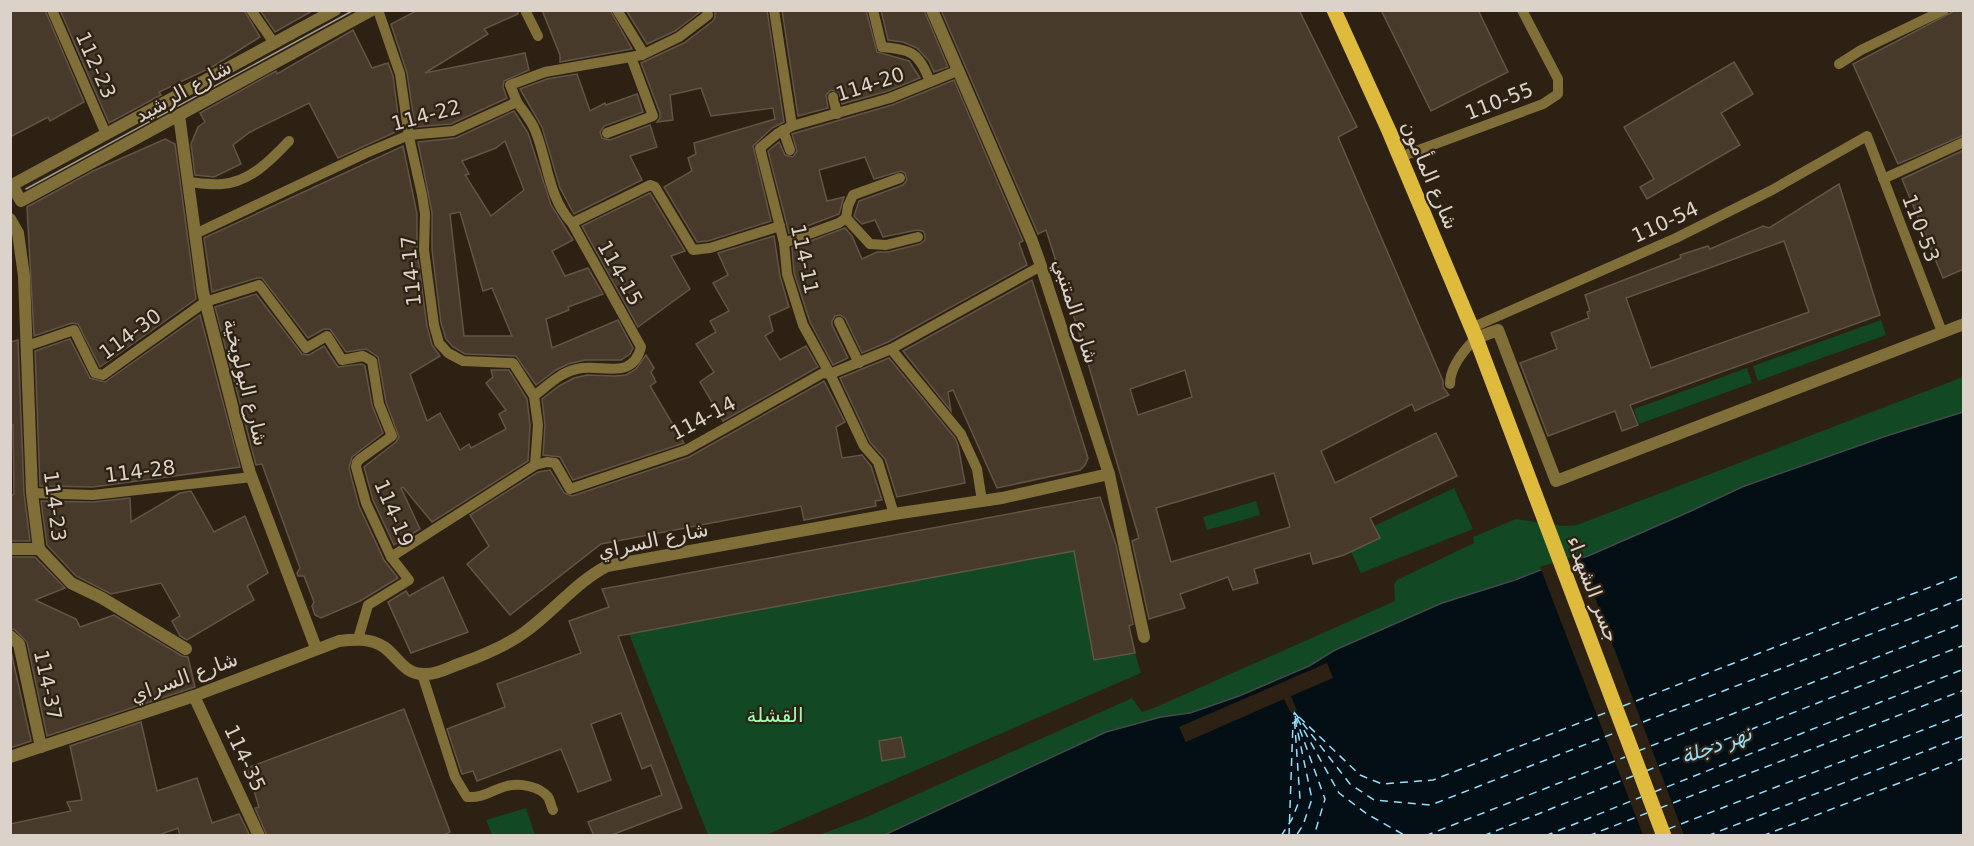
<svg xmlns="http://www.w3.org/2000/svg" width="1974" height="846" font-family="'DejaVu Sans',Vazirmatn,sans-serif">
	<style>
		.green { fill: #124823 }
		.water { fill: #040f15; stroke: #444a4b; stroke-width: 1.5 }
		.pier { fill: #2d2113 }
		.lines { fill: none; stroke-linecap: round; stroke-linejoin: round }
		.ferry { stroke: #95defc; stroke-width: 1.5; stroke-dasharray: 8 6; stroke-linecap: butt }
		.building { fill: #473a2b; stroke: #625545; stroke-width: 1.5; fill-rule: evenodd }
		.service { stroke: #806f39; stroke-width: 10 }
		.pedestrian { stroke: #806f39; stroke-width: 12 }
		.minor { stroke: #806f39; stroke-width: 12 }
		.primary { stroke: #dfbb3d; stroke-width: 15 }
		.tram { stroke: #a39a8f; stroke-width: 1.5 }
		.labels { text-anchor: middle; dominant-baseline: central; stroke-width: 4.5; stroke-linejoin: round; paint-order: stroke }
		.street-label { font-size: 20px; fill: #dbd3ca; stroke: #2d2113 }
		.park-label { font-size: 20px; fill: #9cfdb1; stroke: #2d2113 }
		.water-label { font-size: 21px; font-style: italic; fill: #95defc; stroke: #2d2113 }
	</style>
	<rect width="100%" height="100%" fill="#2d2113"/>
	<g class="green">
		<polygon points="1881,320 1886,335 1758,381 1753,366"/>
		<polygon points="1747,368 1752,383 1639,424 1634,409"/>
		<polygon points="1963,377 1963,412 1886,436 1742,487 1691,511 1588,556 1548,567 1398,622 1335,650 1309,666 1239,696 1190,713 1161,717 1106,732 882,835 816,836 862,819 1132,698 1142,712 1156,707 1395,601 1394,584 1397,580 1474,543 1473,537 1516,519 1564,526 1577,525"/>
		<polygon points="1454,488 1473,529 1361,573 1351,552 1379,538 1374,526"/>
		<polygon points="1256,501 1260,515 1207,530 1203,517"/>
		<polygon points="1074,551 1094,660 1135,653 1141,673 766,835 708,835 629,634"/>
		<polygon points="526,808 535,835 492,835 486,820"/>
	</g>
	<polygon class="water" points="1963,412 1963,835 882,836 1106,732 1161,717 1190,713 1239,696 1309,666 1335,650 1442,603 1515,580 1548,567 1588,556 1691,511 1742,487 1886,436"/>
	<g class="pier">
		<polygon points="1579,555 1684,835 1643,835 1540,567"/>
		<polygon points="1327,663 1333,678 1291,696 1297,711 1291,713 1284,699 1186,742 1179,727"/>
	</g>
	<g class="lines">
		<g class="ferry">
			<polyline points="1623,706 1964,574"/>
			<polyline points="1294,712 1350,784 1374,800 1431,805 1617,732"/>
			<polyline points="1295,716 1325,799 1314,836"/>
			<polyline points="1299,717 1360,775 1382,784 1433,780 1610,711"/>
			<polyline points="1297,718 1339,793 1367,814 1406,836"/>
			<polyline points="1295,719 1312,799 1303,825 1296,836"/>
			<polyline points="1630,727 1964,598"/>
			<polyline points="1638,751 1964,623"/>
			<polyline points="1646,771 1964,645"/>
			<polyline points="1654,792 1964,669"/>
			<polyline points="1660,808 1964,690"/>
			<polyline points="1668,829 1964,714"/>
			<polyline points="1281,836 1292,819 1300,799 1294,713"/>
			<polyline points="1289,836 1293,722"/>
			<polyline points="1425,836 1625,757"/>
			<polyline points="1483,836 1633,776"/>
			<polyline points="1545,836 1641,797"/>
			<polyline points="1588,836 1647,813"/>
			<polyline points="1707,836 1964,736"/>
			<polyline points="1762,836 1964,758"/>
		</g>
	</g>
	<g class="building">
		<polygon points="10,10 45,10 84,102 50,121 48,117 10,137"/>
		<polygon points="60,10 244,10 260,37 212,67 159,92 161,95 109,123"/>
		<polygon points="260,10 314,10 275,32"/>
		<polygon points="418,10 518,10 518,14 484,29 488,34 425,73 525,53 529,70 504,81 503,87 507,98 451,124 415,127 407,73 391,24"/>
		<polygon points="542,10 610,10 632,49 560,62 560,55"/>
		<polygon points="626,10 700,10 700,12 675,31 647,44"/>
		<polygon points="715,10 767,10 784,122 772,128 753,146 771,221 708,241 697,242 664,187 692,171 688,158 696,154 694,143 775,119 773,108 711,116 701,88 670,95 673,120 657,122 660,118 660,113 641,63 684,43 713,21 715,17"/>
		<polygon points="782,10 866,10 877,52 909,61 920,78 888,91 842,104 839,92 831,90 826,95 828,108 798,116"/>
		<polygon points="881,10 924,10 948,67 934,72 929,61 917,48 903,42 888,40"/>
		<path d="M941,10H1299L1357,127L1338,137L1443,381V387L1449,395L1415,411L1412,404L1321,451L1335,483L1436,433L1457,476L1370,518L1380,538L1344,555L1313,564L1310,553L1254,569L1258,583L1233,590L1228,577L1180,594L1185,608L1149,619L1132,541L1139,538L1080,336L1046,230L1038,234ZM1185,370L1192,397L1138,415L1130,389ZM1274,473L1290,527L1171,562L1156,508Z"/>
		<polygon points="1381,10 1478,10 1508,72 1431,111"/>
		<polygon points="1956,10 1964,10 1964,135 1898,164 1853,64"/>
		<polygon points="353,30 372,68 388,63 393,76 400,130 338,158 309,103 250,132 233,145 241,164 214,177 195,175 191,144 198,127 205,122 200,113 276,71 277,74"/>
		<polygon points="1734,62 1753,94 1721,113 1740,145 1647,199 1640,187 1654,179 1624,127"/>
		<polygon points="577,74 590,111 605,103 606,105 637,94 643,112 604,126 600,132 602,138 610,140 650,125 657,147 630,156 642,180 574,214 560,188 542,127 520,89 547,79"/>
		<polygon points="954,80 1023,241 1019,243 1027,265 888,342 862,353 845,318 840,315 835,316 832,321 832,325 848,358 833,365 810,322 794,273 792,248 845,228 852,236 862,259 877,252 888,252 920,244 925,240 925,235 923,231 917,230 883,237 875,220 862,224 854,216 859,201 903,185 907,180 905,173 901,171 874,179 865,157 819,170 827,201 844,197 839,214 789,233 768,151 779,142 785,155 793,157 797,151 792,134 795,133 892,105"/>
		<path d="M514,111L528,133L551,205L573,240L552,251L565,276L588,268L603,294L568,307L569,310L546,319L552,348L618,320L633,348L630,354L621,360H585L568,364L556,370L536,385L516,356L465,354L453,347L446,339L441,323L432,250V213L418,142L456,138ZM505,141L524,190L491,216L465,175L469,174L462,161L496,148ZM460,212L483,291L492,288L512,336H464L450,214Z"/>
		<polygon points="165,139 175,144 196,299 100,367 78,324 72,323 34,336 27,207 93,171"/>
		<polygon points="403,146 417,214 417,251 427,326 432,345 440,356 410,374 427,421 440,413 460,450 469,444 471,448 506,429 499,414 506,410 486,383 493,377 491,370 509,370 527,399 530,425 528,461 432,522 403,487 401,488 420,529 394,545 373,500 364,467 396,442 399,437 386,402 378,357 366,349 346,352 330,329 324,329 308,338 262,278 257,278 212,292 204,238"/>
		<polygon points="1964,150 1964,269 1943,278 1902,179"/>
		<path d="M1839,184L1880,315L1630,405L1638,425L1622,431L1615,411L1548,436L1520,363L1557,349L1551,333L1589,318L1587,312L1590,311L1585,295L1681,258L1680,255L1708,246L1710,249L1763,226L1769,228ZM1784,241L1809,312L1651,368L1626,298Z"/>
		<polygon points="650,193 685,251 671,256 690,289 638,327 582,226"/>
		<polygon points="774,236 780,276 789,307 769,316 773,331 765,336 780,360 806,346 818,367 723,421 700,382 714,372 696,344 716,332 710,321 729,311 713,283 728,275 718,253"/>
		<polygon points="1032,280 1088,458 1085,465 1080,470 997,488 953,390 948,392 951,411 903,351"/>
		<polygon points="256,294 302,354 309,355 324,346 338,367 362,364 365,366 372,405 383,433 352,457 349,468 359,506 384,560 398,578 360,601 321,618 315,615 312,606 314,602 304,576 298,576 297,573 300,568 262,464 256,465 215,307"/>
		<polygon points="200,315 240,467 93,487 40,486 35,351 70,339 90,378 105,382"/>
		<polygon points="18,340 24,493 30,541 10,541 10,496 14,494 13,425 10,426 10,342"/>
		<polygon points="646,355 654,368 651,372 656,382 650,386 684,443 573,480 560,457 543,455 545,425 542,399 559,386 574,378 587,375 615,376 626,375 636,369"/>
		<polygon points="889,358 955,438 958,445 965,483 897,497 885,459 870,442 840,378"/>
		<polygon points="824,381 845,422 836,427 842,458 862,455 871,466 882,500 875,501 876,506 804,520 801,506 601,544 510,615 467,564 489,546 470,515 538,472 550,470 564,493 572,496 689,457"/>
		<polygon points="191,491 214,532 245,516 268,573 247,586 254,600 187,640 180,636 172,621 180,616 161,583 111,594 76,576 47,545 41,501 93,502 130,498 131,522 180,493"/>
		<polygon points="1100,497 1116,545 1133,624 1129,626 1135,653 1094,660 1074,551 618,636 682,808 609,836 594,836 588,822 662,795 651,765 642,769 621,713 591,724 611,780 578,792 561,749 477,781 473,771 462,774 447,729 505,707 497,684 581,653 569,621 609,607 602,589"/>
		<polygon points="10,557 35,557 65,588 35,600 76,619 80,627 114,615 182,656 188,657 195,687 47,736 27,642 15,630 10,628"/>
		<polygon points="443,577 468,632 411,653 388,602 406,591 409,596"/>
		<polygon points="10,647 31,741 10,748"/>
		<polygon points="404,709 450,832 442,836 267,836 255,808 259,807 247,768"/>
		<polygon points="141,722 157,791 197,778 212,823 239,814 250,836 180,836 178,828 156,836 10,836 10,824 71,811 67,802 82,800 70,746"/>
		<polygon points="901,737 905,757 882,761 879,741"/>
	</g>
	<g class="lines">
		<g class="service">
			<polyline points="52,10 106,134"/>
			<polyline points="251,10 274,43"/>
			<polyline points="378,10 400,74 409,137 422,195 425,214 424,250 434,325 439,343 448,353 463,361 513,363 534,396 538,425 535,465"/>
			<polyline points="525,10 538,36"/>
			<polyline points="617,10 641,49 642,55"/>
			<polyline points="774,10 792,126 777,134 760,148 784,243 787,274 803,325 830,374 864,446 878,462 894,514"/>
			<path d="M873,10L882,47C912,49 920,54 930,82"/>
			<polyline points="1839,64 1861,50 1944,10"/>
			<polyline points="833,97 837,114"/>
			<path d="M517,102C523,111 531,120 535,130C548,161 548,198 572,223L641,347C632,382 601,363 577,369C561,372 547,386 534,396"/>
			<polyline points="792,126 890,98 957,71"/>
			<polyline points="783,130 790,150"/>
			<polyline points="607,133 653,116 631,57"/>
			<polyline points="1400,157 1543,104 1558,94 1558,79 1522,10"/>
			<polyline points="1883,179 1964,142"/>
			<path d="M189,182C199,183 211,185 222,184C250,182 271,160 289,141"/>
			<polyline points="846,218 870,244 886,245 918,237"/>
			<polyline points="572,223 650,185 655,187 693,250 710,248 780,226"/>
			<polyline points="195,234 366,153 409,135 453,131 517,102 510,85 545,72 642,55 679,37 708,15 707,10"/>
			<polyline points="784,243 839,223 846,218 848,206 853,195 900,178"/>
			<polyline points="839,322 859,363"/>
			<polyline points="1471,328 1676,238 1772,190 1867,136 1942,332"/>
			<polyline points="27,346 74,330 95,373 103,375 205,302 259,285 306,348 327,336 342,360 363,356 372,361 379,404 392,436 360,459 357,462 356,467 366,503 391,557 409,580 368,605 358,639"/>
			<polyline points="891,349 961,434 977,469 982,501"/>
			<path d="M1450,384C1450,367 1464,350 1476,338"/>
			<polyline points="32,493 93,495 252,477"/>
			<polyline points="391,557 535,465 547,462 555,463 570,489 686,450 823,373 830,374 891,349 1041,266"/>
			<path d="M422,674L455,777L467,797C485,798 491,790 507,786C520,783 539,786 548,797C550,800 551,806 553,810"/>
		</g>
		<g class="pedestrian">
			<polyline points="932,10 1032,241 1041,266 1109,474 1144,637"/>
			<polyline points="1002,498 1109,474"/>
		</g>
		<g class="minor">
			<polyline points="335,10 12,185 21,201 372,10"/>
			<polyline points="179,115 203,292 241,441 250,473 316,648"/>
			<polyline points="10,219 18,233 24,276 32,493 39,549 71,583 102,598 186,649"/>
			<polyline points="1476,338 1498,330 1556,481 1964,324"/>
			<polyline points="10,549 39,549"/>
			<polyline points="10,636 19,644 41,747"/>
			<polyline points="194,696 259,836"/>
			<path d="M10,757L194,696L339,641C355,639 370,638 384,647C398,657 404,674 424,674C436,675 448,668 459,664C481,656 506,646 525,632C554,611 575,583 607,566L894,514L1002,498"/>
		</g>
		<polyline class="primary" points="1334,10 1389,131 1476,338 1664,836"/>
		<polyline class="tram" points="26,189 354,10"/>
	</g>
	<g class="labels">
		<g class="street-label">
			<text transform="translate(96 65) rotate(66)">112-23</text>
			<text transform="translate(870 84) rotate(-18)">114-20</text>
			<text transform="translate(183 91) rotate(-29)">شارع الرشيد</text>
			<text transform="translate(1499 101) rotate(-21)">110-55</text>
			<text transform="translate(426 115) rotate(-15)">114-22</text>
			<text transform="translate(1430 175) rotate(67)">شارع المأمون</text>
			<text transform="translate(1665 222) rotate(-25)">110-54</text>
			<text transform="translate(1921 228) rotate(69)">110-53</text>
			<text transform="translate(805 259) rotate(78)">114-11</text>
			<text transform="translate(411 271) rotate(-95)">114-17</text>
			<text transform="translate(620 273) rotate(61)">114-15</text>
			<text transform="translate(1076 311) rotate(72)">شارع المتنبي</text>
			<text transform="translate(130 334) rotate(-36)">114-30</text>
			<text transform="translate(246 382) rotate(76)">شارع البولويخية</text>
			<text transform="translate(703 418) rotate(-28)">114-14</text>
			<text transform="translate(140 471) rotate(-7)">114-28</text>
			<text transform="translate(55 506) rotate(83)">114-23</text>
			<text transform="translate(394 513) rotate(67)">114-19</text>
			<text transform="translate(653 540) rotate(-12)">شارع السراي</text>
			<text transform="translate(1593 589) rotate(69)">جسر الشهداء</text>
			<text transform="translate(184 677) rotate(-20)">شارع السراي</text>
			<text transform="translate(48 685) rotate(78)">114-37</text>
			<text transform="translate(245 758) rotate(65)">114-35</text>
		</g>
		<g class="park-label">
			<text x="775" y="715">القشلة</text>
		</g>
		<g class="water-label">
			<text transform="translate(1716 745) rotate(-20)">نهر دجلة</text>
		</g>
	</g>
	<rect width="1974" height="846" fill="none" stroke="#dbd3ca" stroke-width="24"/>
</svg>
